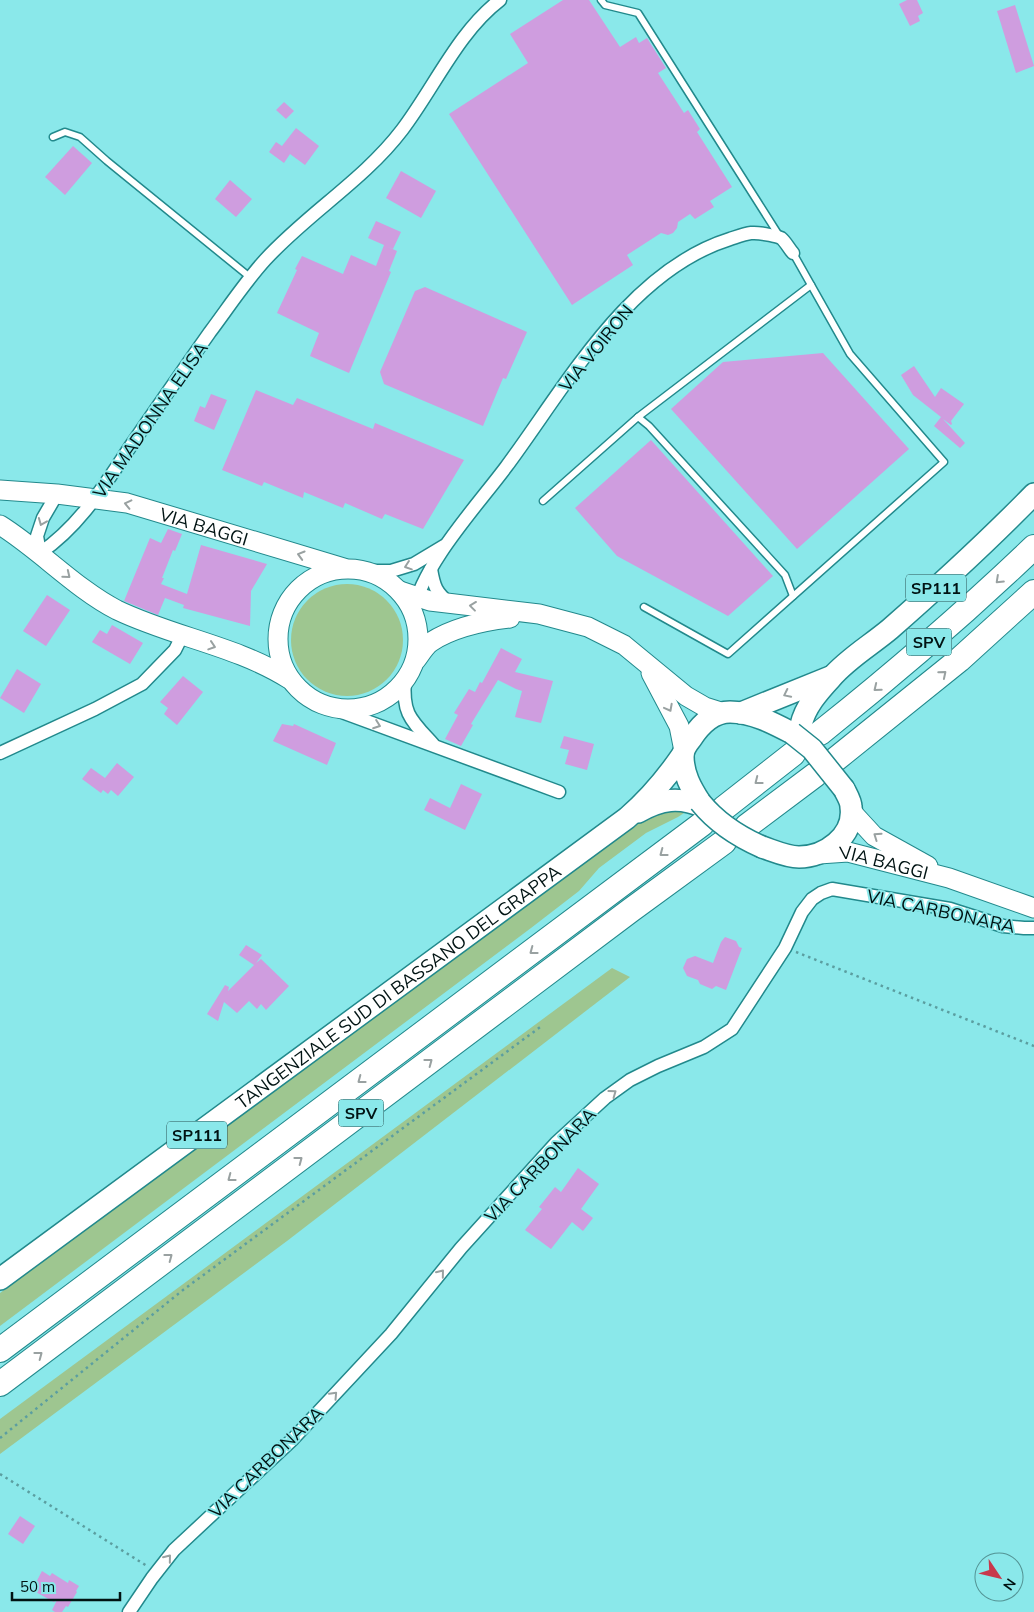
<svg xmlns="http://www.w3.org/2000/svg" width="1034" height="1612" font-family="Mulish,sans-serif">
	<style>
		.green { fill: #9ec690 }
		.building { fill: #cf9ddf }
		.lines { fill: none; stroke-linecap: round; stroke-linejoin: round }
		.lane-casing { stroke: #22898c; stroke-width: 9 }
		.street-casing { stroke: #22898c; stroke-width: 15 }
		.secondary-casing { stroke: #22898c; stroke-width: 21 }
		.primary-casing { stroke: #22898c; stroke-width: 24 }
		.highway-casing { stroke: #22898c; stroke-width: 26 }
		.path { stroke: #5b9ea0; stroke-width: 2.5; stroke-dasharray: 2.5 4; stroke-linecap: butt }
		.lane { stroke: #fff; stroke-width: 6 }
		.street { stroke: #fff; stroke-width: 12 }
		.secondary { stroke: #fff; stroke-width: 19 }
		.primary { stroke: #fff; stroke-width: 21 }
		.highway { stroke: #fff; stroke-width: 24 }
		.primary-bridge-casing { stroke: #22898c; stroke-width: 24; stroke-linecap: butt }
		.primary-bridge { stroke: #fff; stroke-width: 21 }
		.oneway { stroke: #99a1a1 }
		.labels { text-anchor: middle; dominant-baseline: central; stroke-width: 4; stroke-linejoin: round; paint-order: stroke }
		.shield { fill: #8ae8ea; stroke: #2a5354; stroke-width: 1 }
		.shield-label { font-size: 16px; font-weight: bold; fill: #011313 }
		.street-label { font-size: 18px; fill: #011313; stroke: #8ae8ea }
	</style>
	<rect width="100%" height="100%" fill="#8ae8ea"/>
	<g class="green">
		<circle cx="347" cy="640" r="56"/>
		<polygon points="675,806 690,809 678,817 646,833 599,868 579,891 531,928 0,1326 0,1293 635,824"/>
		<polygon points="612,968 630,977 287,1241 0,1454 0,1419"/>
	</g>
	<g class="building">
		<polygon points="563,0 589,0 620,47 636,37 639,43 647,38 666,68 658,73 684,113 688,110 700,129 697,132 732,187 710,201 714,207 695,219 690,214 678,222 677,228 673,233 668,235 661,233 627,255 633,265 572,305 449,114 528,63 510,34"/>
		<polygon points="907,0 917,0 923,13 918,16 920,21 910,26 899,4"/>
		<polygon points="1015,5 1034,66 1016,73 997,11"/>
		<polygon points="284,102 294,111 286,119 276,110"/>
		<polygon points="296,128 319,146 305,165 290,154 284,163 269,152 276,142 282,146"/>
		<polygon points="73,146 92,163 65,195 45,177"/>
		<polygon points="401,171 436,191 421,218 386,198"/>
		<polygon points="230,180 252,199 236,217 215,199"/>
		<polygon points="376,221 401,232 393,249 388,247 397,251 389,271 391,272 349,373 310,356 319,333 277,313 297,270 295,269 302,256 343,274 351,255 376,266 384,245 368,238"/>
		<polygon points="425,287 527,332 506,379 503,378 483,426 384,384 380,372 415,291"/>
		<polygon points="823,353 909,449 797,549 671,409 723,362"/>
		<polygon points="914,366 935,397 941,388 964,404 951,421 952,424 951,425 943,419 965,443 960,448 934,426 941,417 913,395 901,375"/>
		<polygon points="256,390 293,405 297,398 373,429 375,423 464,460 423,529 385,514 382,519 345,503 343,508 304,492 303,498 264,482 262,486 222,470"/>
		<polygon points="211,394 227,400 214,430 194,421 200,406 205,408"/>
		<polygon points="651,440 773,576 728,616 617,556 575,508"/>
		<polygon points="168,529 182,534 175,551 173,550 162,578 164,578 161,584 187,594 201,545 267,564 251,591 250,626 183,608 184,605 165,598 158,615 124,601 150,538 161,543"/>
		<polygon points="47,595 70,610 46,646 23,631"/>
		<polygon points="112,625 143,643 130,664 92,642 100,630 107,634"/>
		<polygon points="501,648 522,659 515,672 553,681 541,723 515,717 522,691 516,689 498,680 471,724 473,725 461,746 445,739 458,715 454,713 469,689 475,692 480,682 482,683"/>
		<polygon points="17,669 41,684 24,713 0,698"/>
		<polygon points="183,676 203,692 177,725 164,714 168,708 160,702"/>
		<polygon points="282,724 293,726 294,724 336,743 327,765 273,741"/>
		<polygon points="564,736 594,744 587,770 565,764 569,750 560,748"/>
		<polygon points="117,763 134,777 118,796 111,790 108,794 103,790 101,793 82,779 91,768 105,778"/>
		<polygon points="461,784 482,794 465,830 424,810 430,798 450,808"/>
		<polygon points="725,937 736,941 739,947 742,948 726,990 716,986 712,989 700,984 698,980 687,976 683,968 687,959 695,956 713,963 721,942"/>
		<polygon points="246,945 262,955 256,963 261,959 289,986 266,1010 261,1004 257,1009 249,1001 237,1013 224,1002 218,1021 207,1014 225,985 229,987 228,991 254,965 239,955"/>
		<polygon points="578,1168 599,1184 581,1209 593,1218 583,1231 572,1222 551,1249 525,1230 542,1209 539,1207 555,1187 561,1192"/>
		<polygon points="20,1516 35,1526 23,1544 8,1534"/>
		<polygon points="42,1571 50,1576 52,1573 68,1583 69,1580 79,1586 76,1591 77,1592 68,1607 66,1606 62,1612 55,1612 52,1610 57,1600 56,1600 54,1602 32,1590"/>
	</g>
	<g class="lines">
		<defs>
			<g id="lane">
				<polyline points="601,0 605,5 638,13 780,237"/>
				<polyline points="53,137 65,132 80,137 107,161 251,278"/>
				<polyline points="638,417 811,285"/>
				<polyline points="543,501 638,417 649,426 785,575 793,596"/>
				<polyline points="644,607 728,654 944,462 850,354 793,253"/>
			</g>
			<g id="street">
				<path d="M57,494L43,518L37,536L40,553C81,525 105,484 132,444C158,406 184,369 210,332C228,308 245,282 265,260C308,213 364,180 402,130C434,88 458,32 500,0"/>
				<path d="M431,569C434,587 436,592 450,604"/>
				<polyline points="366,571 391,571 414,564 444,546"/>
				<path d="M413,612C423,564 476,507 506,467C567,385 628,271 730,239C748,233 751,231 770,235C774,236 779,237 781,238C786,242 789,249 793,253"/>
				<path d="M405,680C402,714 411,720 433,744"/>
				<polyline points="331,708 559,792"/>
				<polyline points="0,753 95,709 142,684 175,650 182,636"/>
				<polyline points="129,1612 152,1578 174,1550 293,1439 391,1334 461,1248 556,1143 605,1098 630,1080 658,1066 704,1047 732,1029 785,948 802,912 812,899 821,893 832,889 950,909 1003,926 1024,928 1034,928"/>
			</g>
			<g id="secondary">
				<path id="s1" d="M0,490L57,494L127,503L344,568"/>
				<path d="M0,525C40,550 76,589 117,610C173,637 237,646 289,679"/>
				<circle cx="348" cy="639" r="70"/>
				<polyline points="400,591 430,601 539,614 588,627 624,645 686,696 705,707 724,713"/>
				<path d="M416,660C420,655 425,646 431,642C454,627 484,621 510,618"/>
				<polyline points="651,673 679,726 684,751"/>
				<polyline points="851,811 874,836 928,866"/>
				<path id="s2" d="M819,854L848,852L949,878L1034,908"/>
			</g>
			<g id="primary">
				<polyline points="741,713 830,677"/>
				<path d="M801,725C805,707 818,692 831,678C847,659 871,645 890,629C939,586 988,541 1034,494"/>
				<path d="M700,802C691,788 683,774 683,756C683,750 687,744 691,739C700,725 712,712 730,712C752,712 773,723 792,733"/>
				<path d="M638,812C661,799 679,796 704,807"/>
				<path d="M762,847C774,851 787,857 799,857C825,857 855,836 851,807C851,801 847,795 844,789"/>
				<path id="s3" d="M0,1279L627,818C650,798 666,779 683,754"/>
			</g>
			<g id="highway">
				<path d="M820,733C894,674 966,612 1034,547"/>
				<polyline points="836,759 959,660 1034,592"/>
				<polyline points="724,808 793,754"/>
				<polyline points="747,826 815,775"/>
				<polyline points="0,1350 702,824"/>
				<polyline points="0,1384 631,910 724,842"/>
			</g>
		</defs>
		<use href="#lane" class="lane-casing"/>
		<use href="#street" class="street-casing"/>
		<use href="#secondary" class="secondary-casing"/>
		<use href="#primary" class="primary-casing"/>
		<use href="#highway" class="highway-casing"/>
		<g class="path">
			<polyline points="796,952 1034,1046"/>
			<polyline points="0,1438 183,1290 543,1025"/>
			<polyline points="0,1474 147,1566"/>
		</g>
		<use href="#lane" class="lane"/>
		<use href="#street" class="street"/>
		<use href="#secondary" class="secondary"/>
		<use href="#primary" class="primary"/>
		<use href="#highway" class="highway"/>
		<defs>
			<g id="primary-bridge">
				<polyline points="792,733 812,749 844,789"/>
				<path d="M700,802C717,823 737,836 762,847"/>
			</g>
		</defs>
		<use href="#primary-bridge" class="primary-bridge-casing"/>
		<use href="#primary-bridge" class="primary-bridge"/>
	</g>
	<defs><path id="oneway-chevron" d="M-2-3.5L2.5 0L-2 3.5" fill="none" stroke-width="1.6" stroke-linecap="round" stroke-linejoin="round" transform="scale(1.25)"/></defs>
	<g class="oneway">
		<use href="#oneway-chevron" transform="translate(128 504) rotate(-167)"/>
		<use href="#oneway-chevron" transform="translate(42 522) rotate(112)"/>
		<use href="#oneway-chevron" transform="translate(301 555) rotate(-164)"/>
		<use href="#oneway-chevron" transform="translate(408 566) rotate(161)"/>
		<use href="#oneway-chevron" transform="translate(67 575) rotate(39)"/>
		<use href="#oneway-chevron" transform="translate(999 580) rotate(137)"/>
		<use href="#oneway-chevron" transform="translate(473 606) rotate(-173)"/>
		<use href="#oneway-chevron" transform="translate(212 646) rotate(18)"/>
		<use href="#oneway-chevron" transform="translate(943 674) rotate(-40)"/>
		<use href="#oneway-chevron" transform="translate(877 688) rotate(141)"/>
		<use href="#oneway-chevron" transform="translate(787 694) rotate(154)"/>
		<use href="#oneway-chevron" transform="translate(669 708) rotate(62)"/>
		<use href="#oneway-chevron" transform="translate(377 725) rotate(20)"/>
		<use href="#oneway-chevron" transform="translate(758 781) rotate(142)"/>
		<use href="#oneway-chevron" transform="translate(877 836) rotate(-145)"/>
		<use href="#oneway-chevron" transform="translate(663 853) rotate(143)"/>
		<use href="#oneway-chevron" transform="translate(533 951) rotate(143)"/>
		<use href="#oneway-chevron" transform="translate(429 1062) rotate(-37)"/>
		<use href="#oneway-chevron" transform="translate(361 1080) rotate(143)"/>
		<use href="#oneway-chevron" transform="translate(613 1093) rotate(-36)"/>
		<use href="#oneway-chevron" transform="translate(299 1160) rotate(-37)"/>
		<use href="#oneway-chevron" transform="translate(231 1178) rotate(143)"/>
		<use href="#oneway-chevron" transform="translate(169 1257) rotate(-37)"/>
		<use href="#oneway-chevron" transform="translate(441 1273) rotate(-51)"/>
		<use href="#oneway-chevron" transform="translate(39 1355) rotate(-37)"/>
		<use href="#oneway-chevron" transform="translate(334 1395) rotate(-47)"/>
		<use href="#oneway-chevron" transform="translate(168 1558) rotate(-51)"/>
	</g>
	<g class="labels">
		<g class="shield">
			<rect x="906" y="574.5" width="60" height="27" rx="4"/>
			<rect x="906.5" y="628.5" width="45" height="27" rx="4"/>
			<rect x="338.5" y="1099.5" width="45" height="27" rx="4"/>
			<rect x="167" y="1121.5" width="60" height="27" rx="4"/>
		</g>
		<g class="shield-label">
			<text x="936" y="588">SP111</text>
			<text x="929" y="642">SPV</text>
			<text x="361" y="1113">SPV</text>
			<text x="197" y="1135">SP111</text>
		</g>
		<g class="street-label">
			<text transform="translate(596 348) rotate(-51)">VIA VOIRON</text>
			<text transform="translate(150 420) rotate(-55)">VIA MADONNA ELISA</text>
			<text stroke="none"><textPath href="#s1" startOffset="208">VIA BAGGI</textPath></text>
			<text stroke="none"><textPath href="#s2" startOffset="66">VIA BAGGI</textPath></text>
			<text transform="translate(941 911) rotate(12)">VIA CARBONARA</text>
			<text stroke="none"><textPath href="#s3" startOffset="494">TANGENZIALE SUD DI BASSANO DEL GRAPPA</textPath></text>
			<text transform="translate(540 1165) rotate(-46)">VIA CARBONARA</text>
			<text transform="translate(266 1462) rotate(-44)">VIA CARBONARA</text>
		</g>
	</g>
	<g transform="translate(999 1577) rotate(125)"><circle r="24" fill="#8ae8ea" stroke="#539394"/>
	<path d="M0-4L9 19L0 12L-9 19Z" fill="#c8384c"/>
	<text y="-8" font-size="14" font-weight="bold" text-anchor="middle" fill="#011313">N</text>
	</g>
	<path d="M12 1592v8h108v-8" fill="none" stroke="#011313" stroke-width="2.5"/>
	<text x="20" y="1592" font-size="15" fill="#011313" stroke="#8ae8ea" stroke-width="4" paint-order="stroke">50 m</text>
</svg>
